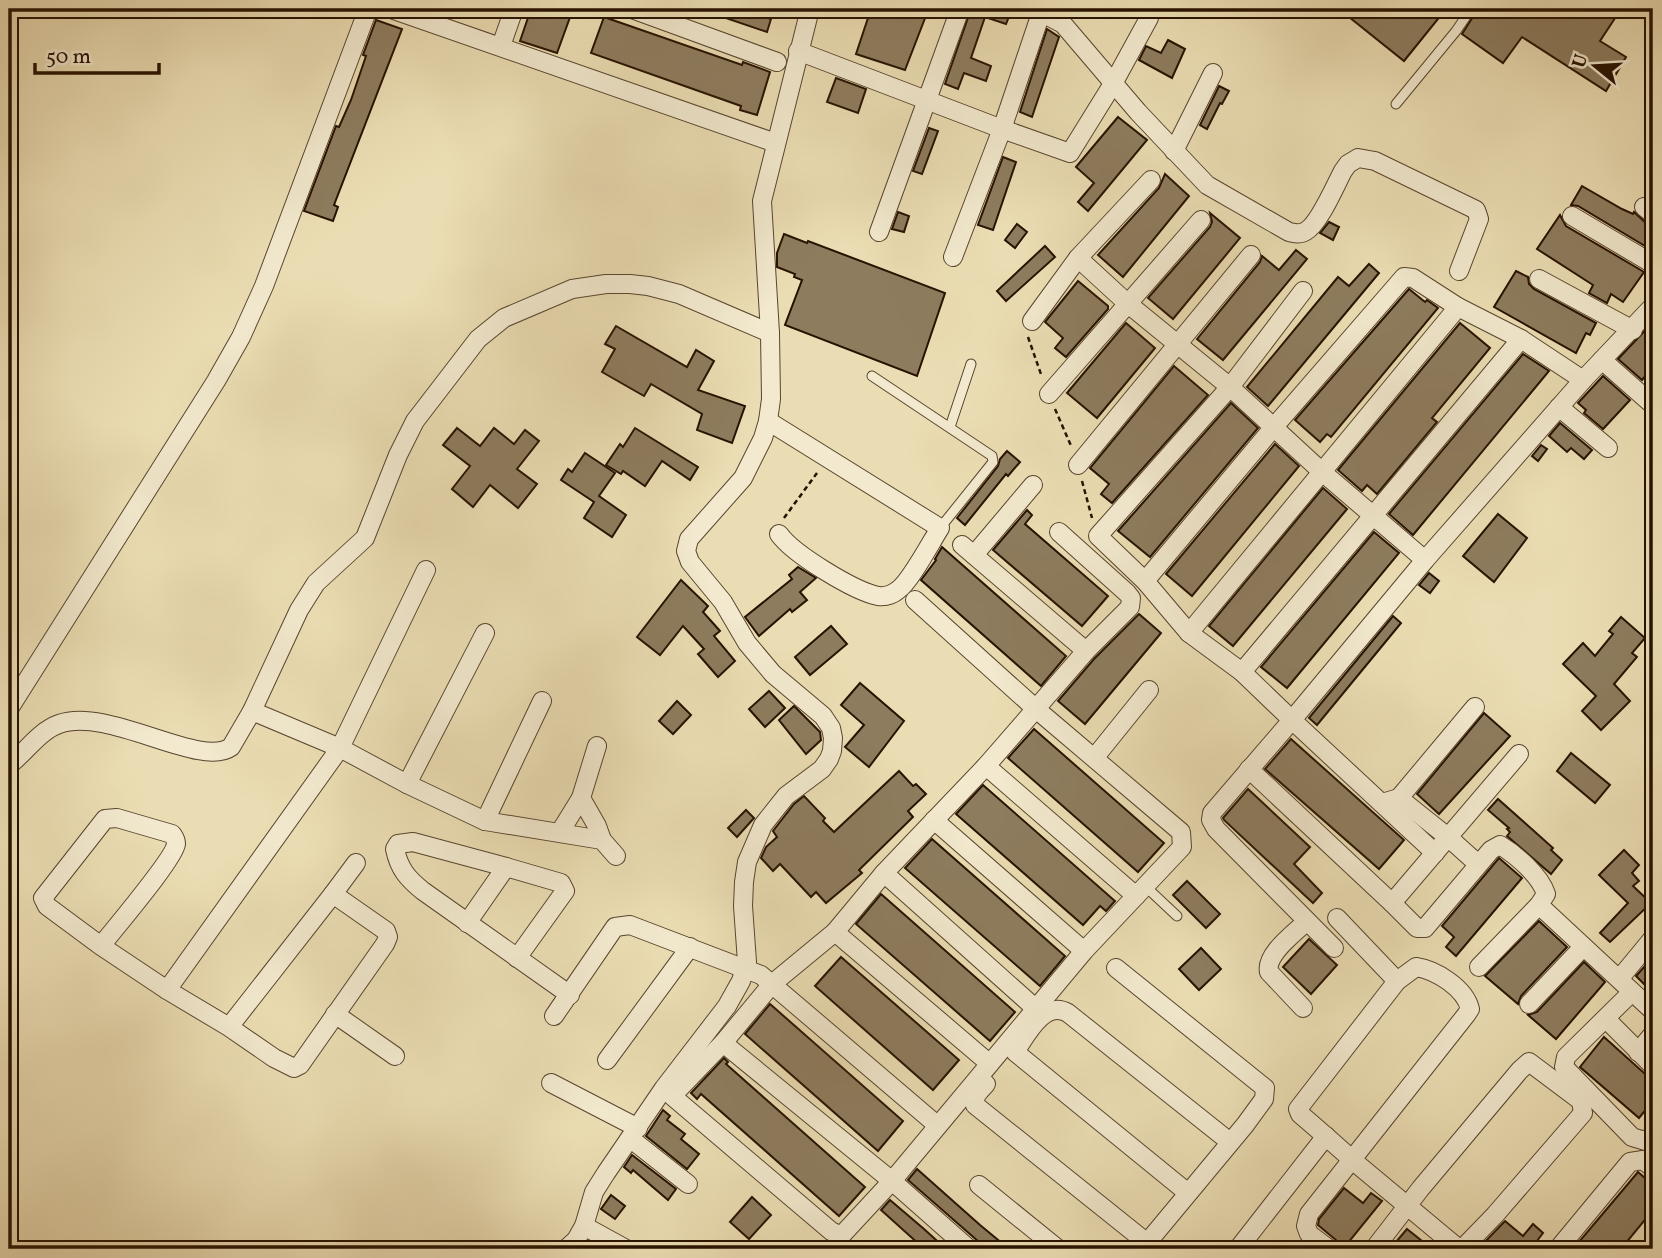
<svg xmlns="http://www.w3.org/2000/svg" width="1662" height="1258" font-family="Vollkorn,serif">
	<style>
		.building { fill: #8d7c5e; stroke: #271201; stroke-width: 2 }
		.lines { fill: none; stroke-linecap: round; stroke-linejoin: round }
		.lane-casing { stroke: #58452e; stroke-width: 11 }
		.street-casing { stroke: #58452e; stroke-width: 20 }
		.path { stroke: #271201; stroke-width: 2.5; stroke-dasharray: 5 3.5; stroke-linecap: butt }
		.lane { stroke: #f2e9ce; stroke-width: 9 }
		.street { stroke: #f2e9ce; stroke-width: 18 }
	</style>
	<rect width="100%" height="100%" fill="#ebddb3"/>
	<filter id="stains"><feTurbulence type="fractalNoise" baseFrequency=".00286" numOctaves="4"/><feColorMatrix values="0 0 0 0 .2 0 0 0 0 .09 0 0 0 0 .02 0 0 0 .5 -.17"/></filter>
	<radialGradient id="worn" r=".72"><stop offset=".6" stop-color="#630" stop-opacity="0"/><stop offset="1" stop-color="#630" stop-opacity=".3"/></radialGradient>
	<g class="building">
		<polygon points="531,9 544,9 557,13 559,9 573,9 557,53 520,41"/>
		<polygon points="706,9 742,9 771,19 767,32 705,11"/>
		<polygon points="874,9 926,9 927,13 905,70 856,54 869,15 873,17"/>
		<polygon points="971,9 1012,9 1006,24 985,17 971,58 991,66 986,81 964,73 958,89 945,84"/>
		<polygon points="1339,9 1446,9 1404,61"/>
		<polygon points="1478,9 1621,9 1600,41 1626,57 1606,91 1522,37 1503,63 1462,34"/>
		<polygon points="604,17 742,65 743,62 770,72 757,115 740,110 741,106 591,53"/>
		<polygon points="376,20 402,29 334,205 338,207 333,221 304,211 336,126 339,127 351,100 366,56 363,55"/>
		<polygon points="1047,29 1059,37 1032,117 1020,112"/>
		<polygon points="1168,40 1185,49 1172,78 1139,60 1146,46 1161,53"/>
		<polygon points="836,78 866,89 858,113 827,102"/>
		<polygon points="1219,86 1229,91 1222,104 1220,103 1207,129 1200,125"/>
		<polygon points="1118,117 1147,140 1088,211 1078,202 1094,183 1076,167"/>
		<polygon points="929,128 938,131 922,174 913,171"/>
		<polygon points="1003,157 1016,162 993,230 978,225"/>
		<polygon points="1165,174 1189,196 1123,277 1098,255 1159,188"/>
		<polygon points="1582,186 1622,209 1633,214 1634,212 1646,223 1653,225 1653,247 1647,243 1645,246 1578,206 1571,205"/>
		<polygon points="898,212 909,216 904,232 892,229"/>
		<polygon points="1210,213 1240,238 1173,319 1148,298 1210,227 1212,222"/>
		<polygon points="1560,215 1566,226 1644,272 1623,302 1611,294 1607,303 1589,293 1593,285 1537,249"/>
		<polygon points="1329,222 1339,227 1333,240 1320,233"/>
		<polygon points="1017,224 1027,232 1015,248 1005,240"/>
		<polygon points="784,234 807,243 808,241 945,293 917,376 785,325 802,280 794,277 795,274 777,267 777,253"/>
		<polygon points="1045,246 1055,257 1006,301 997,291"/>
		<polygon points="1296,250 1307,259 1223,360 1197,339 1260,262 1262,256 1279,270"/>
		<polygon points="1369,264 1379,273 1268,406 1247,387 1338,277 1349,286"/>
		<polygon points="1516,271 1528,277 1529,284 1534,289 1596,323 1590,335 1586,333 1576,353 1494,307"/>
		<polygon points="1078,281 1108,306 1108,309 1066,357 1055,348 1063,338 1045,322"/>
		<polygon points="1409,289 1425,302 1427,300 1438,308 1331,437 1327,434 1320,442 1295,420"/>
		<polygon points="1653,322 1653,367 1642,380 1618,359"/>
		<polygon points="1126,323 1155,348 1097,418 1067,393"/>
		<polygon points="1460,323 1490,348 1432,418 1437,422 1377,494 1367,485 1362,491 1338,470"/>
		<polygon points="616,326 687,367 696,350 714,361 698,390 745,406 732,443 697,430 702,414 651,384 644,396 602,372 615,349 605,344"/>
		<polygon points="1523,354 1549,371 1413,535 1389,514"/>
		<polygon points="1174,366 1208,395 1112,503 1101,494 1109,484 1090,468"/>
		<polygon points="1603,376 1630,400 1603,429 1584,413 1586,410 1578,403"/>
		<polygon points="1231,403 1258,428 1150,557 1118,531"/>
		<polygon points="1560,423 1592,450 1584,459 1571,448 1567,452 1549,436"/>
		<polygon points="457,428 480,446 494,428 514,444 525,430 539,441 517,469 537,484 518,508 490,485 473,507 452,489 470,466 443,445"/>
		<polygon points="635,428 698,467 690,480 662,461 645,486 623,471 621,474 606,465 620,444 623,447"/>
		<polygon points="1275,444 1299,466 1192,596 1166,574"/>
		<polygon points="1541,445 1547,449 1538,461 1532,456"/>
		<polygon points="1007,451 1020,462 1008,476 1006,474 965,525 957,518 998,466 1000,459"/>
		<polygon points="585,453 615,473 599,496 626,515 612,537 584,518 594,502 561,480 568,469 572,472"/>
		<polygon points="1323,488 1347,509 1233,646 1209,626"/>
		<polygon points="1027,510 1032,515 1025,524 1108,596 1082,626 993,550"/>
		<polygon points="1498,514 1527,538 1494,582 1463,556"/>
		<polygon points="1374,532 1399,553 1287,688 1261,667"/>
		<polygon points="942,547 1066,656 1041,686 921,580 936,560 935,559"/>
		<polygon points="798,567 816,578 800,592 807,600 792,612 790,609 759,636 745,617 792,579 789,575"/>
		<polygon points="1429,573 1439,581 1430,593 1419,585"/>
		<polygon points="681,580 708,606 703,612 720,631 714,636 735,661 718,677 698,654 704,649 683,626 660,655 637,637"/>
		<polygon points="1139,614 1161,633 1085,724 1058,701 1094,659"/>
		<polygon points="1393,616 1401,623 1317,725 1309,718"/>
		<polygon points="1621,617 1645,638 1632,653 1637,657 1614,684 1630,701 1601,730 1582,711 1596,696 1563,664 1583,643 1595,656 1613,634 1609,631"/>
		<polygon points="831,626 847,644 810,675 795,657"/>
		<polygon points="860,683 904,721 869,767 845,747 864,725 841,705"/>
		<polygon points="769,691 785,708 765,727 749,709"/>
		<polygon points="677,701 691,715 673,734 659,721"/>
		<polygon points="794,706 820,732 821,740 806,754 779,720"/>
		<polygon points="1484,713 1510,736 1439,814 1417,794"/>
		<polygon points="1034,729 1164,843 1138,872 1008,758"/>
		<polygon points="1291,739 1404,840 1379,869 1265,769"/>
		<polygon points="1571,753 1610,785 1595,803 1557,771"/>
		<polygon points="899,771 913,786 916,784 926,794 908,811 913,817 859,870 862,873 826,903 816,892 811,897 780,864 773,871 761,858 766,847 777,837 773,831 794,804 804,796 825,818 823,821 834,832"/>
		<polygon points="983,785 1115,901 1106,911 1100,906 1083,925 956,814"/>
		<polygon points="1248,789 1310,847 1294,864 1322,893 1313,903 1224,820 1223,818"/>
		<polygon points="1498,799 1553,848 1551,850 1562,860 1551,874 1507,836 1510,832 1507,829 1509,828 1488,810"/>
		<polygon points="746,810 754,818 737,837 728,828"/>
		<polygon points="932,839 1065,956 1040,986 905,868"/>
		<polygon points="1624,850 1639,865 1632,873 1639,881 1633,886 1651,903 1610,942 1600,933 1628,903 1599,875"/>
		<polygon points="1499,858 1522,878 1456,956 1446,947 1454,937 1442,926"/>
		<polygon points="1187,881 1220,914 1206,928 1173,895"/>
		<polygon points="881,894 1015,1012 990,1041 856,924"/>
		<polygon points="1539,921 1567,947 1521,996 1518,1004 1485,976"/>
		<polygon points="1309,939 1337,965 1311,994 1283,967"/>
		<polygon points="1201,948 1221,969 1199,990 1179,969"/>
		<polygon points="841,957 959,1060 933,1090 815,986"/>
		<polygon points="1653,957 1653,977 1645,985 1636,976"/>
		<polygon points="1584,962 1605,982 1556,1039 1528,1015 1537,1012"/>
		<polygon points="770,1004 903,1121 878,1151 745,1034"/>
		<polygon points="1604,1037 1645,1074 1653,1077 1653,1101 1639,1118 1580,1067"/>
		<polygon points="724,1058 728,1062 726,1064 865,1187 839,1216 701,1094 697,1099 691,1093"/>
		<polygon points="663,1110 670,1116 667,1120 685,1134 681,1139 699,1154 687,1169 646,1136"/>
		<polygon points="632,1155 676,1189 668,1200 633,1170 631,1173 624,1167"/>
		<polygon points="917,1169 980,1225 1009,1249 987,1249 908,1180"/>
		<polygon points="1638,1172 1653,1185 1653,1210 1621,1249 1573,1249"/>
		<polygon points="1344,1188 1363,1203 1371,1193 1382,1201 1343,1249 1340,1249 1336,1240 1318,1225 1319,1219"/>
		<polygon points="611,1195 625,1206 615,1219 601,1209"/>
		<polygon points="752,1197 771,1215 749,1239 730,1222"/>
		<polygon points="890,1200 924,1229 946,1249 925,1249 921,1246 881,1210"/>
		<polygon points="1505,1221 1523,1236 1533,1224 1543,1233 1534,1245 1540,1249 1478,1249"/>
		<polygon points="1407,1229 1432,1249 1390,1249"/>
	</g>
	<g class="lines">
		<defs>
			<g id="lane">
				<polyline points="1396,104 1456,31 1471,9"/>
				<polyline points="872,376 992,456 993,462 940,528"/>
				<polyline points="950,427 971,364"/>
				<polyline points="1145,886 1177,916"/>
			</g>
			<g id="street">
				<polyline points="391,9 770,141"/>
				<polyline points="632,9 777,62"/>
				<polyline points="501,46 514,9"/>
				<polyline points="798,51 1002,129 1070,153 1114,82 1149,18"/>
				<polyline points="1174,151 1213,73"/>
				<polyline points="1644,207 1653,214"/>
				<polyline points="1572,216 1653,264"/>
				<polyline points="879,232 960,9"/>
				<path d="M953,257L1002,129L1039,19L1046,15L1063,24L1138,112L1207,185L1289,232C1294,233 1300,235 1306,231C1319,224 1335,186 1343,171L1348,164L1358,158L1375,161L1472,208L1476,210L1479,219L1459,271"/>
				<polyline points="1078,258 1127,303 1230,387 1321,471 1425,560 1583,380 1653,306"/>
				<polyline points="1539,279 1633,330"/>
				<polyline points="1303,291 1230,387 1098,536 1145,581 1189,633 1242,672 1292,720 1212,813 1211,820 1216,829 1334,948"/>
				<polyline points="1032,321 1078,258 1151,180"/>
				<polyline points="1602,360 1653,405"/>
				<polyline points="1049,394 1201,220"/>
				<polyline points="1559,407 1608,448"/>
				<path d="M768,421L940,528C931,542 910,582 898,590C892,595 886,597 878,596C854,591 793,554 779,534"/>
				<polyline points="1078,465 1251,255"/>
				<polyline points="962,545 1086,651"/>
				<polyline points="974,555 1033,485"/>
				<polyline points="1425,560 1292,720 1435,853"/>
				<polyline points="426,570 340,748 407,784 485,821 602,840 616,856"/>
				<polyline points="1145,581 1273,428 1404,277 1413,278 1458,307 1521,339 1583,380"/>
				<polyline points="915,600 1036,709 1181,832 1182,847 1084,951 892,1181 841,1236 831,1231 672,1096 723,1043 772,984 835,932 990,1064"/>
				<polyline points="1189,633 1458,307"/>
				<polyline points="1242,672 1521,339"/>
				<polyline points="9,709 216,381 241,337 264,286 368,9"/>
				<polyline points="1095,757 1149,690"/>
				<path d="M9,765C25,753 39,731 59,724C108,706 200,769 231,747L252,711L299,610L316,583L365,538L398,455L415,421L478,339L504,318L572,289L606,284H630L648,286L679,294L770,333"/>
				<polyline points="986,766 1136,896"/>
				<polyline points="1249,769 1392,903 1519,754"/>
				<polyline points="407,784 485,633"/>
				<polyline points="581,798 597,826 602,840"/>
				<polyline points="1399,798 1475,707"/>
				<polyline points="1382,803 1399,798 1449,838 1478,864"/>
				<polyline points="934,820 1084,951"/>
				<polyline points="485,821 542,701"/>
				<polyline points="560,832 581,798 597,746"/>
				<path d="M506,867L413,842L398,844L395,849C399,869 408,879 423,891L570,995"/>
				<polyline points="884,873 1035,1008"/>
				<polyline points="333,894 356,863"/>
				<path d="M1392,903L1417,928H1425L1491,850L1500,845C1516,855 1540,875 1546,894L1539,905L1653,1011"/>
				<polyline points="1337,918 1397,981"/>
				<polyline points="467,923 506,867 561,883 565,891 517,958"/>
				<polyline points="835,932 884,873 986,766 1086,651 1130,607 1131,598 1127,593 1059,532"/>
				<path d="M101,946L47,906L43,898L105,819L117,818L172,834C174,837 176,839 176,844C174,859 114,929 101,946L167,990L340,748L252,711"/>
				<polyline points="1479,967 1539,905"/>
				<polyline points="1116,968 1265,1088 1264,1099 1245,1125 1142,1249"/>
				<polyline points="1620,978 1653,938"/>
				<polyline points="167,990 229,1027 274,1058 294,1068 300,1065 385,944 388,937 386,931 333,894 229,1027"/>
				<polyline points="1632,992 1566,1057 1564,1067 1632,1137 1645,1141 1653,1135"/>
				<polyline points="1529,1004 1583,947"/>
				<path d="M1303,1008L1269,972C1265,954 1295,933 1307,921"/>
				<polyline points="335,1014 395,1056"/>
				<polyline points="554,1016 615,927 630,925 761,975 937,1125"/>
				<polyline points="1606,1019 1653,1066"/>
				<polyline points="723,1043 892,1181 969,1249"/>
				<polyline points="1638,1052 1653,1034"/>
				<polyline points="607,1060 690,947"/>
				<polyline points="551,1083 638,1128"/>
				<path d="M986,1084C980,1091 973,1096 975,1105L1146,1242"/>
				<polyline points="631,1139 688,1184"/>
				<polyline points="979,1185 1058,1249"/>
				<path d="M1188,1193L1015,1052C1026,1036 1044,999 1068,1013L1230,1142"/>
				<polyline points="566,1249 576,1240 584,1226"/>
				<polyline points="626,1249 584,1226 594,1192 606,1173 664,1088 727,1006 741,981 747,962 743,906 744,882 747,862 763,825 786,796 822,769 829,759 832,751 833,738 831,728 823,716 773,674 747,643 723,602 690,562 686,551 689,539 743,478 763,438 768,421 771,399 770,333 762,201 810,9"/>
				<polyline points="1238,1249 1326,1136"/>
				<path d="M1329,1249L1309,1234L1306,1226L1309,1214L1466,1015L1470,1009C1465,988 1436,970 1416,967L1397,981L1298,1109L1300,1114C1319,1130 1338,1147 1357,1164L1459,1249"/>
				<polyline points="1374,1249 1421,1188 1520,1070 1529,1062 1581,1101 1583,1113 1495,1215 1462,1249"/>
				<polyline points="1558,1249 1630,1162 1643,1160 1653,1168"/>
			</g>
		</defs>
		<use href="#lane" class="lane-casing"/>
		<use href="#street" class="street-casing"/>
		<g class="path">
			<polyline points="1028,337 1042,377"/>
			<polyline points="1055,409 1072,448"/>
			<polyline points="1082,481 1092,518"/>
			<polyline points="784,518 817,473"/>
		</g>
		<use href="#lane" class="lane"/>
		<use href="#street" class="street"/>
	</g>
	<rect width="1662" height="1258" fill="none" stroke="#ebddb3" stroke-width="35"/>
	<rect x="10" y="10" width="1641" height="1237" fill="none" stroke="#271201" stroke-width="3.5"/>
	<rect x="18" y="18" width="1627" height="1223" fill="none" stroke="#271201" stroke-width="2"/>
	<g transform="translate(1595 66) rotate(288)" stroke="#f2e9ce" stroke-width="5" paint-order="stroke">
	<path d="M0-5L12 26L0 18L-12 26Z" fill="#271201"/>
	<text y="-10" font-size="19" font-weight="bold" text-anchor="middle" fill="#271201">U</text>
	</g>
	<path d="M35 63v10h124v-10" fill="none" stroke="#271201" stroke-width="3.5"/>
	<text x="46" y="63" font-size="21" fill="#271201" stroke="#f2e9ce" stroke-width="5" paint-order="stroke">50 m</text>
	<rect width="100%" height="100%" filter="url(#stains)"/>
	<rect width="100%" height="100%" fill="url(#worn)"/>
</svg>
